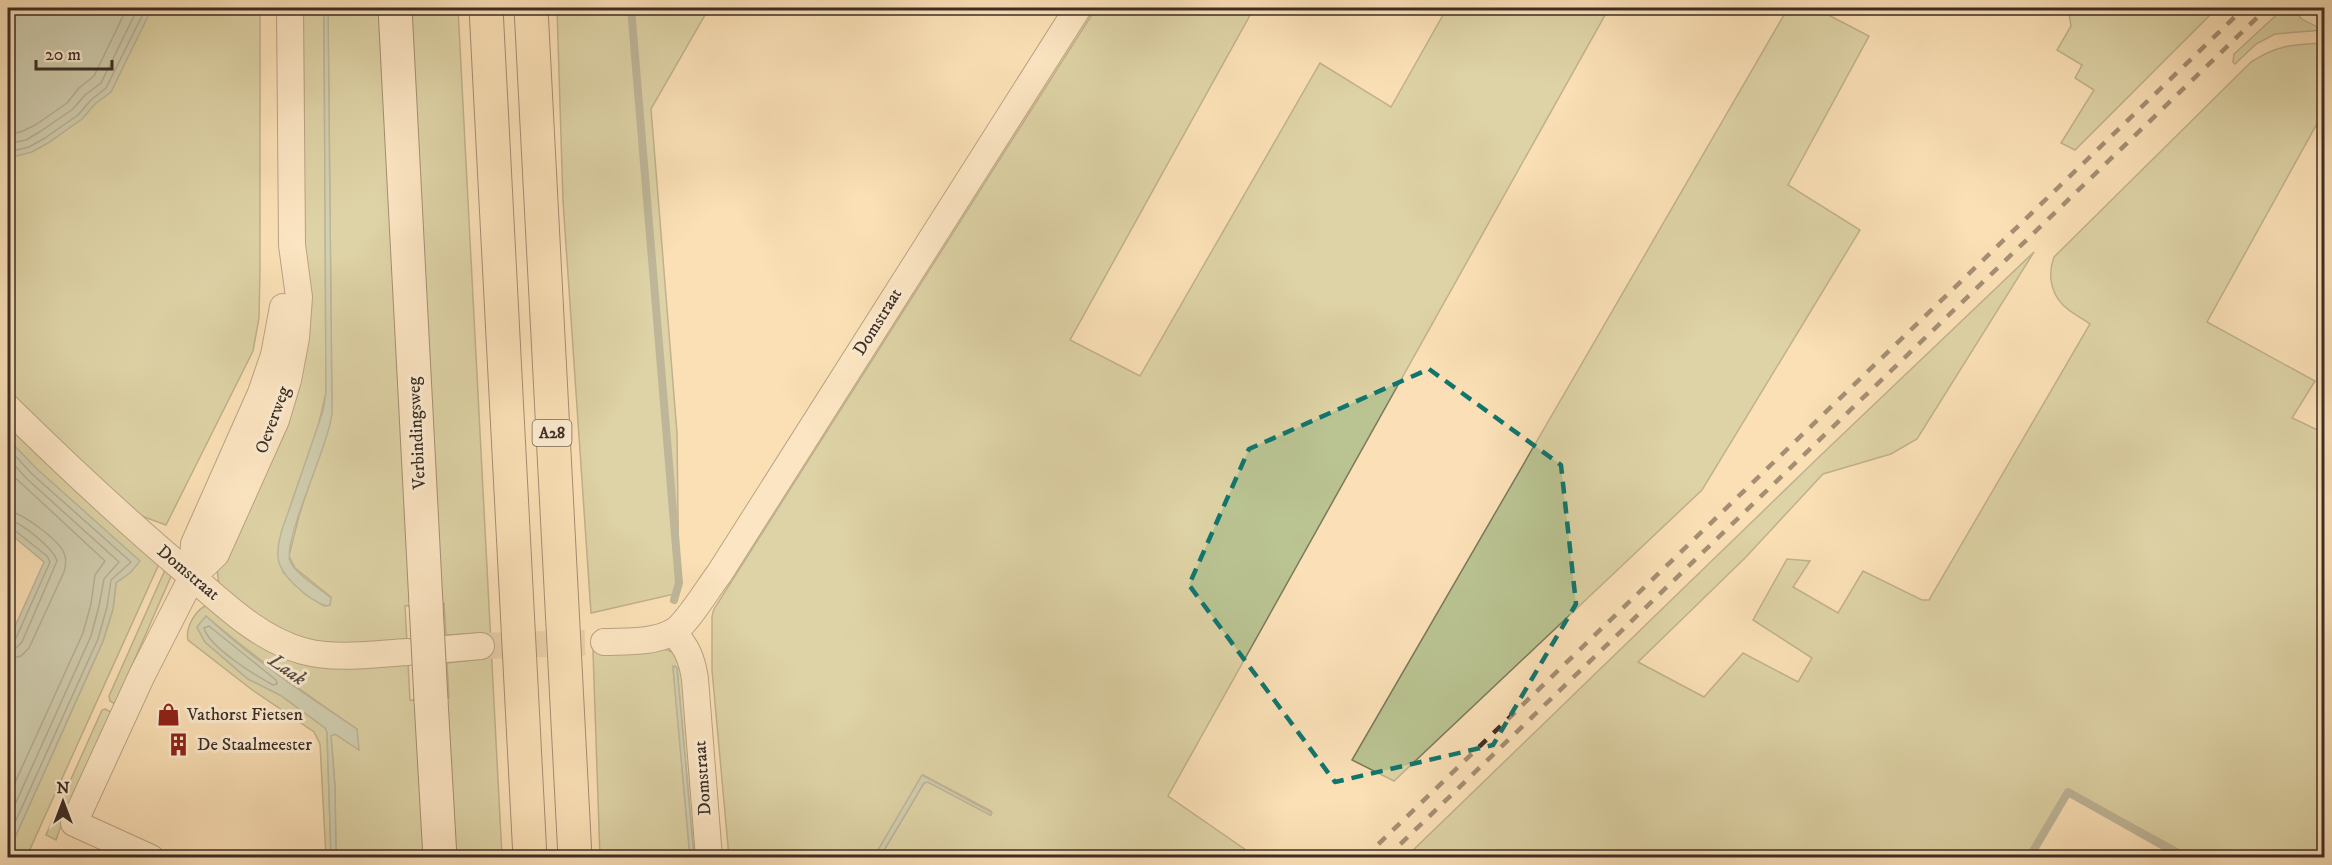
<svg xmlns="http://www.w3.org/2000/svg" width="2332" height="865" font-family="'IM FELL DW Pica',serif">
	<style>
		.green { fill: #bac392; stroke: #7b785c; stroke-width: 1.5 }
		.water { fill: #9fbdad; stroke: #778377; stroke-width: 1.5 }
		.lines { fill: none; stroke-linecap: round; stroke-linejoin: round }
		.shore { stroke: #6e7569; stroke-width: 1.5 }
		.stream { stroke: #778377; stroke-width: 8 }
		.minor-tunnel { stroke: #d5bc9a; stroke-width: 26; stroke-dasharray: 26 13; stroke-linecap: butt }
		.minor-casing { stroke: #6c5a4a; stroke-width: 28 }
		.secondary-casing { stroke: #3c2d25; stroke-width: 35 }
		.motorway-casing { stroke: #3c2d25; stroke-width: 35 }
		.minor { stroke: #fcebd0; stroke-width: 26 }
		.secondary { stroke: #fcebd0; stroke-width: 33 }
		.motorway { stroke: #fbe0b7; stroke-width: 33 }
		.rail { stroke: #3c2d25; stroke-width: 4.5; stroke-dasharray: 10 10; stroke-linecap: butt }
		.secondary-bridge-casing { stroke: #3c2d25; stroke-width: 35; stroke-linecap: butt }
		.secondary-bridge { stroke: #fcebd0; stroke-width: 33 }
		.marked { fill: none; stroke: #0f766e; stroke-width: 4.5; stroke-dasharray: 12 8; stroke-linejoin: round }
		.labels { text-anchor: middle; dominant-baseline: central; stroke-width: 6; stroke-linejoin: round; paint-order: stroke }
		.shield { fill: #fcebd0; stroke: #766658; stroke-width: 1.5 }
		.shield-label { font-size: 16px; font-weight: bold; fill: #3c2d25 }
		.street-label { font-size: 18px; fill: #3c2d25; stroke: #fcebd0 }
		.poi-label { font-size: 18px; fill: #3c2d25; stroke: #fcebd0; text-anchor: start }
		.water-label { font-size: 20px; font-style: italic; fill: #555147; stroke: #fcebd0 }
	</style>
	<rect width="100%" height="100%" fill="#fbe0b7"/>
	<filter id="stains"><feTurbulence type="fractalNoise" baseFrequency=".00333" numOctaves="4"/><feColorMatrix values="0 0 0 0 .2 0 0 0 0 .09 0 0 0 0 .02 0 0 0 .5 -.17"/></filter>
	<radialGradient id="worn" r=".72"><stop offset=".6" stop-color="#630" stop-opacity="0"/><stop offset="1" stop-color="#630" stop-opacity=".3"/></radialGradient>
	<g class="green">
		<polygon points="8,8 260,8 260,269 259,318 253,351 166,525 106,503 8,410"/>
		<polygon points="303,8 324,8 326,393 283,572 306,595 324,606 330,605 331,597 295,568 289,556 299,516 332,413 328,8 381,8 413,605 405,606 407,643 334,647 278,631 219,586 217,568 305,283"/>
		<polygon points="409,8 458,8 502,857 453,857 444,699 449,698 447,663 482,659 480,633 446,635 444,603 439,603"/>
		<polygon points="557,8 709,8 651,109 677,433 679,593 591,613 563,201"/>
		<polygon points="1096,8 1254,8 1070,340 1140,376 1320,63 1391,107 1447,8 1609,8 1168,796 1256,857 880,857 924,783 928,782 991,815 991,811 923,775 874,857 729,857 712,670 712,616 714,609"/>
		<polygon points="1788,8 1815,8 1869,36 1788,185 1860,230 1702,490 1394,781 1352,760"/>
		<polygon points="2068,8 2217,8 2075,150 2061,143 2094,90 2075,78 2082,65 2057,50 2071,26"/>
		<polygon points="2284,8 2294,9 2324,28 2323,30 2275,34 2256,44 2235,64 2233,62 2234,54"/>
		<path d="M2324,43V111L2207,322L2315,381L2292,418L2324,433V857H2192L2070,790L2030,857H1406L1821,455L2034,252L1917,439L1891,454L1823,474L1745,558L1638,662L1704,697L1743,653L1798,682L1812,658L1753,620L1787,559L1810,561L1793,587L1838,613L1863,571L1922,600H1929L2090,324C2082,318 2069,312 2062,304C2050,291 2048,273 2054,257L2251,62C2279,44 2293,45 2324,43Z"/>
		<polygon points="8,421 159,564 26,858 8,857 8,853 103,641 113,609 116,583 131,572 8,439"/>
		<polygon points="165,570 173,572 115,704 110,701 109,696"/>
		<path d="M208,605L240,627L408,662L410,700L417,701L426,857H336L335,787L331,736L335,734L358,749L357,729C305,694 254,657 206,616L197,627L205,642L248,679L280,695L325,728L327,732L331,857H326L320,744L314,732L251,689L188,640C185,628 196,608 208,605Z"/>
		<polygon points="656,648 668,650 680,656 703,857 694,857 677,668 673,666 690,857 600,857 593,651"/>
		<polygon points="105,709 111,712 68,806 56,840 46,835 102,710"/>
	</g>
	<g class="water">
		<polygon points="8,8 152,8 111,92 95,104 82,119 48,143 32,152 8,158"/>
		<path d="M324,8H328L332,413C329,446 283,538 290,561C294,573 321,589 331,598L330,605L327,606C310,601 278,575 278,556C277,539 285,522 290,507C301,475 312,443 323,411L326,393Z"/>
		<polygon points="8,439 37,469 140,561 131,572 116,583 113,609 103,641 8,853 8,642 44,562 8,532"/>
		<path d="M206,616C252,659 306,695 357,729L359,750L335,734L331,736L335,787L336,857H331L327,732L325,728L280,695L248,679L205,642L197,627Z"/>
		<polygon points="675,666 677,668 694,857 690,857 673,668"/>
		<polygon points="922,775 992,813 990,815 928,782 924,783 880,857 874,857"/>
	</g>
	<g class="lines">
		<g class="shore">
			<polyline points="8,135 23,131 37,124 67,103 79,88 94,76 127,8"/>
			<polyline points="8,144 26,140 41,131 73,109 85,95 101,83 138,8"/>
			<polyline points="8,152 29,147 45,138 78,115 91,100 106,88 146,8"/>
			<polyline points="8,448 32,474 131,562 111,580 107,607 98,639 8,838"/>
			<polyline points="8,458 27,479 119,562 104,579 99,606 91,636 8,820"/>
			<polyline points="8,471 105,561 95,575 91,604 83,633 8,798"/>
			<path d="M8,511C21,512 59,540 64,553C67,559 66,565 64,572L29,648L21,656L8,659"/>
			<path d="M8,520C20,521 54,549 57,561L22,642L16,648L8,650"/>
			<polyline points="8,528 13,529 47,556 50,562 16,638 8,642"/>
			<path d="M209,626L276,680L277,684L273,685C256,676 209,647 204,628Z"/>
		</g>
		<g class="stream">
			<polyline points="631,8 679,583 674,600"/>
			<polyline points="2029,858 2068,792 2185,858"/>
		</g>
		<polyline class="minor-tunnel" points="481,646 604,642"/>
		<defs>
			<g id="minor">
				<polyline points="2310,8 2324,15"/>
				<path d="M8,408C67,466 127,522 190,575C224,604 259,639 303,651C336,660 374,654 408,652"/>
				<polyline points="192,577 194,544 261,393 274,355 283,307"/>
				<path d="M673,632C687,647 692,659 695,679L709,858"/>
				<path d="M604,642C625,641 653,643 673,632C686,625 708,588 719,574L1078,8"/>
				<polyline points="446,649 481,646"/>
				<polyline points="151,858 74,823 142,675 192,577 216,554 276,420 288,380 296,338 299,297 292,245 290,8"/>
			</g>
			<g id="secondary">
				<polyline points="395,8 426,604"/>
				<polyline points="431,700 440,858"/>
			</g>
			<g id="motorway">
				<polyline points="486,8 530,858"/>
				<polyline points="531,8 575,858"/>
			</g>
		</defs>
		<use href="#minor" class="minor-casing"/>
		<use href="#secondary" class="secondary-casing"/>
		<use href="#motorway" class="motorway-casing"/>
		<use href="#minor" class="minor"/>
		<use href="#secondary" class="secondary"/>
		<use href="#motorway" class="motorway"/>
		<g class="rail">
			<polyline points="1364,858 2244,8"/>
			<polyline points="1386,858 2267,8"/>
		</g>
		<defs>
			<polyline id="secondary-bridge" points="426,604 431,700"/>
		</defs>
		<use href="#secondary-bridge" class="secondary-bridge-casing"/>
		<use href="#secondary-bridge" class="secondary-bridge"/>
	</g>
	<path d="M0 0H2332V865H0ZM1429,369L1561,465L1576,604L1493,745L1335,782L1189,585L1249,449Z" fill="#fbe0b7" fill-opacity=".55" fill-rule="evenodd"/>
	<path class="marked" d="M1429,369L1561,465L1576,604L1493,745L1335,782L1189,585L1249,449Z"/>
	<defs>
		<symbol id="shop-bare" viewBox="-9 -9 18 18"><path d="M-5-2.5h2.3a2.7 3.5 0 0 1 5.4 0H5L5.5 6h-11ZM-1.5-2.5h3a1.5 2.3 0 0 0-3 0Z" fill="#8f2418" stroke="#fcebd0" stroke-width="2.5" paint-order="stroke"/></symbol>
		<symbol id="building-bare" viewBox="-9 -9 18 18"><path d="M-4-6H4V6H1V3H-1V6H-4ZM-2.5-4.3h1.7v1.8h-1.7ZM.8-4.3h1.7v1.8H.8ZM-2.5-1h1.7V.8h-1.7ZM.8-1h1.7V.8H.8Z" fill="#8f2418" stroke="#fcebd0" stroke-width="2.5" paint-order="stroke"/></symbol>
	</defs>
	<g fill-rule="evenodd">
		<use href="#shop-bare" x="152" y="698" width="33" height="33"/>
		<use href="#building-bare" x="162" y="728" width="33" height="33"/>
	</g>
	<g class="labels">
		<rect class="shield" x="532.5" y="420" width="39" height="26" rx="4.5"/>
		<g class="shield-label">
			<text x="552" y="433">A28</text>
		</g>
		<g class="street-label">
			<text transform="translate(878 322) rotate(-58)">Domstraat</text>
			<text transform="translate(273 420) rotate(-70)">Oeverweg</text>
			<text transform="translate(417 433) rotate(-93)">Verbindingsweg</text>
			<text transform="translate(188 573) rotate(40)">Domstraat</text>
			<text transform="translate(703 778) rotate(-94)">Domstraat</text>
		</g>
		<g class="poi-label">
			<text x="187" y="715">Vathorst Fietsen</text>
			<text x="197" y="745">De Staalmeester</text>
		</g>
		<g class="water-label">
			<text transform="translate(287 670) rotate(35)">Laak</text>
		</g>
	</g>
	<rect width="2332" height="865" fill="none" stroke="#fbe0b7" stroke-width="30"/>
	<rect x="9" y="9" width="2314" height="847" fill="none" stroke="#3c2d25" stroke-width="3"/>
	<rect x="15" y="15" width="2302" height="835" fill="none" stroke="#3c2d25" stroke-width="1.5"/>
	<g transform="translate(63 802)" stroke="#fcebd0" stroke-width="4.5" paint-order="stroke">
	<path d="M0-4.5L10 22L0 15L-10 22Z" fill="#3c2d25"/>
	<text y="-9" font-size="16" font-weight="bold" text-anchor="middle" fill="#3c2d25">N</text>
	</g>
	<path d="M36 60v9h76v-9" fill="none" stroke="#3c2d25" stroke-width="3"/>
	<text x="45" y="60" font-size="18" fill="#3c2d25" stroke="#fcebd0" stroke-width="4.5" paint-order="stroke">20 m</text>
	<rect width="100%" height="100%" filter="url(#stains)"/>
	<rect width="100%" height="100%" fill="url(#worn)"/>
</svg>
